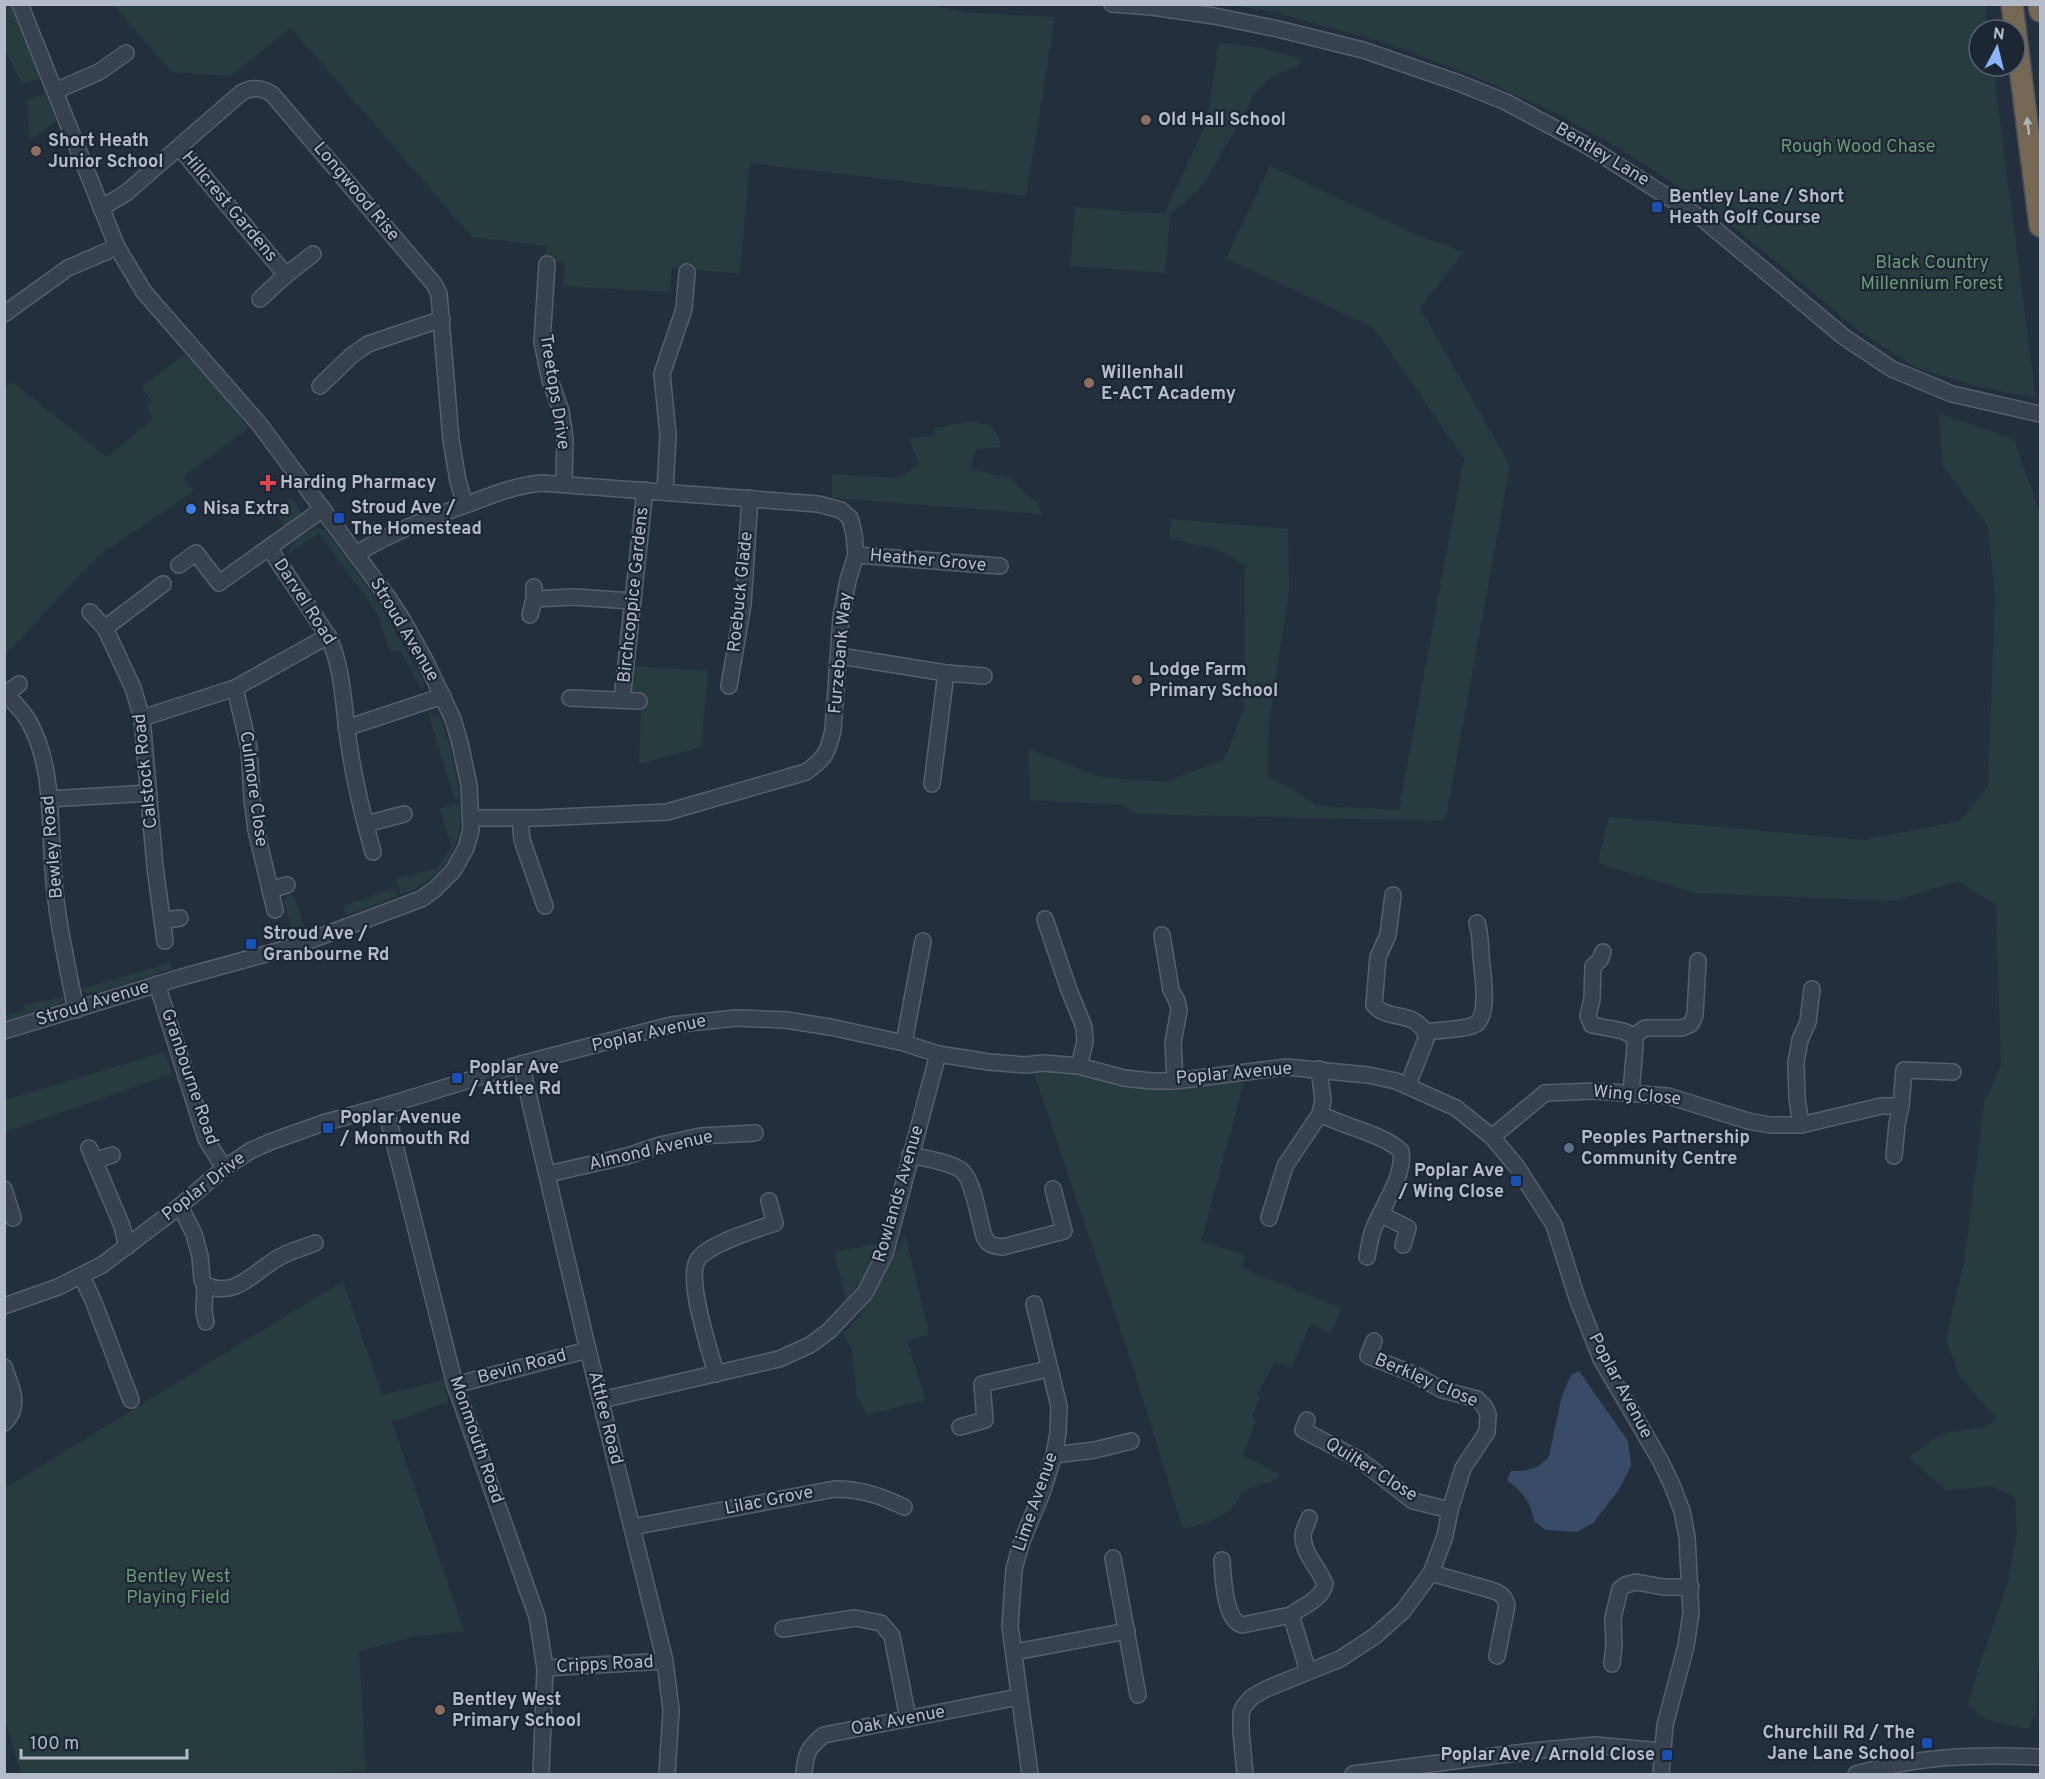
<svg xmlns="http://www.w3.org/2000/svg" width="2045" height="1779" font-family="Overpass,sans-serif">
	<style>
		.green { fill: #263c3f }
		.water { fill: #394c67 }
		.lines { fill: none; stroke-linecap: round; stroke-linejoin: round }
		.minor-casing { stroke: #565f6c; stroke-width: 18 }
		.highway-casing { stroke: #434c59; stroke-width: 24 }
		.minor { stroke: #38414e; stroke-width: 15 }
		.highway { stroke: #746855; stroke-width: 21 }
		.oneway { fill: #aeb4bd }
		.education-dot { fill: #8d6e63; stroke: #1d2633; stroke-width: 2 }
		.transit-dot { fill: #1a4fb4; stroke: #1d2633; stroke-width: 2 }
		.health-dot { fill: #e0444e; stroke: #1d2633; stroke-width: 2 }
		.shop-dot { fill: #3f7fe0; stroke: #1d2633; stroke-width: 2 }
		.service-dot { fill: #5c6f8a; stroke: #1d2633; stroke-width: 2 }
		.labels { text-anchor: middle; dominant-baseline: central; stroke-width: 4.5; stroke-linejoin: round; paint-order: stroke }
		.poi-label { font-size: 18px; font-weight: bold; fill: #b4bcc9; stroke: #1d2633; text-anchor: start }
		.park-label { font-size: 18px; fill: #6b9a76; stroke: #1d2633 }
		.street-label { font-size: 18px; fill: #b4bcc9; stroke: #1d2633 }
	</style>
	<rect width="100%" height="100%" fill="#242f3e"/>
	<g class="green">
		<polygon points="5,4 11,5 14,10 40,78 22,84 5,50"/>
		<polygon points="919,4 973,13 1055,17 1026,196 750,163 740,274 672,267 670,292 562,286 565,262 545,260 546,246 472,237 291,28 231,76 172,72 113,5"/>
		<polygon points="1230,5 1985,5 1988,30 1979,30 1979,66 1993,66 2036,399 1976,386 1917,368 1860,332 1747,238 1690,195 1632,156 1558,114 1473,76 1389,44 1269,11"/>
		<polygon points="1219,42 1262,48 1301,59 1299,66 1274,75 1256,92 1204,184 1170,215 1165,273 1070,266 1075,207 1164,214 1207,122"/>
		<polygon points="45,93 56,121 30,140 27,101"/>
		<polygon points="1270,166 1417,235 1464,252 1420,308 1510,465 1445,821 1137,814 1122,805 1030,800 1029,749 1100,777 1164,782 1224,760 1244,709 1245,565 1215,548 1169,539 1171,519 1288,529 1289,589 1269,725 1268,777 1293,789 1316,806 1399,810 1464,459 1374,328 1226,258"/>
		<polygon points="185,354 209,378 248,428 183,477 194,491 99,555 5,655 5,387 12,382 107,457 153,419 146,407 152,402 141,387"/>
		<polygon points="1938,413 2014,439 2040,514 2040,1641 2036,1714 2028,1729 1988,1720 1968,1706 1978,1669 2007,1586 2017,1534 2015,1498 1993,1486 1946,1490 1909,1457 1941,1434 1986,1427 1997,1419 1960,1377 1946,1340 1964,1262 1984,1103 2001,1066 1996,905 1958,881 1894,901 1695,893 1598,863 1609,817 1864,840 1960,821 1988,786 1995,596 1988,526 1943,466"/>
		<path d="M966,422C989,423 995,423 1002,447L975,449L971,470L1012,478L1024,493L1037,502L1042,514L832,498V474L899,478L919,464L909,438L933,436L935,428Z"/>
		<polygon points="291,498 302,514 284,526 274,511"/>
		<path d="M317,528L325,530L381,606L424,682L423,691L400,650L390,652L378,614L319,533L288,554C291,541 306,533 317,528Z"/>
		<polygon points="634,666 708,671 701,747 639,764 641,708 640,692 631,691"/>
		<path d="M428,712L440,717C450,743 457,770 459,798L455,800Z"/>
		<path d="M454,804H460C466,847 440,881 401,895L396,879L437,868L451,846L440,809Z"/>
		<polygon points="395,888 398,896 346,915 343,906"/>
		<polygon points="293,894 305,929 294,934 284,902 287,897"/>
		<polygon points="170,963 172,969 99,992 87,994 81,989"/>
		<path d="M65,997C56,1012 21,1017 5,1022V1016L24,1010L23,1005Z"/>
		<polygon points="164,1052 172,1074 5,1132 5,1100"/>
		<path d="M1050,1069L1184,1085L1244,1082L1201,1241L1245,1255L1242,1268L1341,1308L1331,1333L1311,1324L1291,1368L1275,1361L1257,1395L1260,1397L1252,1417L1256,1419L1243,1455L1280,1475L1273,1481L1242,1491C1234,1516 1206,1523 1183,1529L1131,1360L1033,1070Z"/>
		<path d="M905,1234L929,1335L907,1340L925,1400L867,1415L857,1397L852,1349L842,1334C871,1308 888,1268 905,1234Z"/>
		<polygon points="880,1243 864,1277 851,1294 850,1302 846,1300 835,1255 837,1251"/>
		<polygon points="343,1281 382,1395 444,1380 448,1402 392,1422 464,1631 413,1637 359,1651 366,1770 348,1771 336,1774 21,1774 5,1719 5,1488"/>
	</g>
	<path class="water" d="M1579,1371L1628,1441L1631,1466L1618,1491L1593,1523L1577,1532L1546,1530L1534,1521C1530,1500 1524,1494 1507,1480L1511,1471C1527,1471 1538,1470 1549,1456L1562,1396L1571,1375Z"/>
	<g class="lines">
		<defs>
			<g id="minor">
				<polyline points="1112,4 1152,7 1214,16 1278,29 1363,50 1459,83 1506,102 1586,145 1704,220 1844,337 1892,369 1952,394 2040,414"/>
				<polyline points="55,91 99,72 126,53"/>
				<polyline points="179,147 286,275 260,299"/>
				<path d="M101,208L126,193L241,93C252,87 261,87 272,94L434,284L439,294L451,440L458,481L465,505"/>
				<polyline points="547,264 542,342 550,380 561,411 565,439 564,484"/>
				<polyline points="285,276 313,254"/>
				<polyline points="4,314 68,268 117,247"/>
				<polyline points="320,386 351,356 368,344 442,319"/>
				<polyline points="665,492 668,435 662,374 684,309 687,272"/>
				<path d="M269,548L328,636C344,669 343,708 349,744C354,781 363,816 373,852"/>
				<path d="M356,554C392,532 431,517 471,503C494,494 517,485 542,483L818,504L841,510L850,518L854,534L856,555L848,580L841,617L833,730C828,753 825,758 806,772L667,812L538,818H472"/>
				<polyline points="856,555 1000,566"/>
				<polyline points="179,565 196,553 219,583 323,509"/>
				<polyline points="534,599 574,597 632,601"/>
				<polyline points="90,612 105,628 133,688 142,718 155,867 165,941"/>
				<polyline points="530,615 534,599 534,587"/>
				<polyline points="105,628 163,584"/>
				<polyline points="840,656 946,673 932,784"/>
				<polyline points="946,673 984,676"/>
				<polyline points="729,686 743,604 750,498"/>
				<polyline points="235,688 249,748 252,799 256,830 275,910"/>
				<path d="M4,692C12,701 22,710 28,720C54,765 49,820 53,869C56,917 67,964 76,1010"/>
				<polyline points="6,694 19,684"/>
				<polyline points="570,698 639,701"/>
				<polyline points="622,700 645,490"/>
				<polyline points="142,718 235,688 328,636"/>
				<polyline points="346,728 443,696"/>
				<polyline points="49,799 149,793"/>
				<polyline points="520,818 522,840 545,906"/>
				<polyline points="366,824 404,814"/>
				<polyline points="270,890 287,885"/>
				<path d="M1393,895L1388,935L1378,957L1374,1005C1389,1022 1411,1009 1425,1032C1437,1030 1466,1030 1476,1024C1490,1014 1482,971 1481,956C1480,944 1481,935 1477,923"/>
				<polyline points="1045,919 1069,990 1084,1027 1085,1042 1079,1066"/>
				<polyline points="162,921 180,918"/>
				<polyline points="1162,935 1171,990 1177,1001 1179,1010 1173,1043 1175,1081"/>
				<polyline points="1603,952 1600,960 1593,966 1592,999 1588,1016 1592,1025 1623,1031 1634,1036 1645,1028 1682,1028 1691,1024 1695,1015 1698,961"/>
				<polyline points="157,984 206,1139 224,1168"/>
				<polyline points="4,1031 182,977 295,946 421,899 434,890 453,871 466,848 471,830 469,785 460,743 453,719 426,662 402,619 387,596 260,425 144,292 117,247 20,4"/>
				<polyline points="904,1043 923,941"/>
				<polyline points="521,1064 588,1350 665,1661 671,1710 667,1774"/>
				<polyline points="1319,1069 1323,1100 1320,1114"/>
				<polyline points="1408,1085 1426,1039 1425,1032"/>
				<polyline points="1631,1092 1635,1046 1634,1036"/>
				<polyline points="385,1106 455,1385 537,1617 545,1668 541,1774"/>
				<polyline points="1801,1125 1797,1098 1796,1062 1800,1040 1808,1022 1812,989"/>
				<polyline points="1492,1137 1545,1093 1595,1091 1668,1096 1748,1121 1770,1125 1801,1125 1881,1106 1901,1106 1904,1070 1953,1072"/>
				<polyline points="89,1148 122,1226 127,1247"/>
				<path d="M910,1155C926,1159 947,1161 961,1170C973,1178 979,1220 984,1236C987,1245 994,1246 1003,1247L1064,1231L1053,1189"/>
				<polyline points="1894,1156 1897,1124 1901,1106"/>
				<polyline points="96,1160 112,1155"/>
				<polyline points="548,1174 627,1156 660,1145 701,1136 755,1133"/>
				<polyline points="4,1189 13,1218"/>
				<polyline points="180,1206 194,1234 200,1256 202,1280 205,1285 204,1311 206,1322"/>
				<polyline points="1380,1214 1408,1228 1403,1245"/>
				<path d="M1269,1218L1285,1166L1320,1114C1343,1126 1383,1134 1401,1151C1405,1176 1382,1207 1373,1230C1370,1238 1369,1248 1367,1257"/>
				<polyline points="82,1277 93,1300 131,1400"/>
				<path d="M205,1285C237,1299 255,1270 280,1257C290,1251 303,1248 315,1243"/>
				<polyline points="4,1306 58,1287 102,1265 180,1206 224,1168 250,1151 270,1142 323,1123 385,1106 521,1064 671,1025 736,1018 786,1020 830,1027 904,1043 938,1054 989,1062 1026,1065 1043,1063 1079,1066 1124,1078 1151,1081 1175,1081 1286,1067 1368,1075 1396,1081 1456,1108 1492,1137 1517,1167 1554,1225 1577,1298 1601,1359 1660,1460 1672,1485 1682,1511 1687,1537 1691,1613 1686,1646 1665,1725 1661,1774"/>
				<path d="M4,1367C11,1386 22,1407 4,1423"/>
				<path d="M716,1374C710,1350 684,1276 699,1258C711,1243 757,1229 775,1223L769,1201"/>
				<polyline points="455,1385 588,1350"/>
				<polyline points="601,1400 779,1359 810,1345 829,1331 865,1293 885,1254 938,1054"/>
				<polyline points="1307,1420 1303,1430 1360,1460 1413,1501 1450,1510"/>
				<polyline points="960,1427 985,1420 982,1384 1048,1369"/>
				<polyline points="1054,1455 1095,1450 1131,1441"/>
				<path d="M632,1527L835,1489C861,1489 881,1496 904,1507"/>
				<polyline points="1113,1558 1138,1695"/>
				<path d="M1222,1560C1223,1576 1224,1619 1242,1625L1291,1615"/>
				<path d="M1431,1573L1491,1590C1500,1593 1504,1595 1507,1605L1497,1656"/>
				<polyline points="783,1629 855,1618 881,1623 892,1636 908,1719"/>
				<polyline points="1015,1652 1127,1631"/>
				<polyline points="1612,1664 1614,1645 1613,1618 1620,1589 1625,1585 1636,1582 1663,1587 1691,1587"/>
				<polyline points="545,1668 665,1661"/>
				<path d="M1308,1671L1291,1615C1303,1606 1322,1599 1325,1584C1319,1568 1303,1554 1303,1536C1303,1531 1307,1524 1309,1518"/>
				<path d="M804,1774C805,1755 808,1747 824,1735L1018,1697"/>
				<polyline points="1030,1774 1010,1626 1014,1569 1022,1541 1042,1493 1054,1455 1058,1433 1059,1406 1034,1304"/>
				<polyline points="1245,1774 1241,1731 1241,1713 1244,1706 1252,1697 1266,1689 1340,1659 1375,1636 1403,1611 1431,1573 1445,1536 1450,1510 1463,1468 1487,1432 1488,1415 1485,1407 1477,1399 1442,1390 1416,1375 1368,1356 1374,1341"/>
				<polyline points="1353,1774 1533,1751 1595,1745 1662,1751"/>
				<path d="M1856,1774C1919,1756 1975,1754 2040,1757"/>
			</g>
			<g id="highway">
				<polyline points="2012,4 2040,226"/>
				<polyline points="2039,4 2040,11"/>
			</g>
		</defs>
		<use href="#minor" class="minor-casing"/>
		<use href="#highway" class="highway-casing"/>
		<use href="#minor" class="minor"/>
		<use href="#highway" class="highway"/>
	</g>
	<defs><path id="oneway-solid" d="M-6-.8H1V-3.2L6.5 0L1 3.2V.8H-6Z" transform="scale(1.5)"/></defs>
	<use class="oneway" href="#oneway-solid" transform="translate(2028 126) rotate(-97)"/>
	<g class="education-dot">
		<circle cx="1146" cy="120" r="6"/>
		<circle cx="36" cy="151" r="6"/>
		<circle cx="1089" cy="383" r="6"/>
		<circle cx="1137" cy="680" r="6"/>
		<circle cx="440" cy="1710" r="6"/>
	</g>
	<g class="transit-dot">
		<rect x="1651" y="201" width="12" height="12" rx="3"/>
		<rect x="333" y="512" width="12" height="12" rx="3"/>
		<rect x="245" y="938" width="12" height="12" rx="3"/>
		<rect x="451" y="1072" width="12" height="12" rx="3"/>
		<rect x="322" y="1122" width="12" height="12" rx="3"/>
		<rect x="1510" y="1175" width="12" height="12" rx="3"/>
		<rect x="1921" y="1737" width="12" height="12" rx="3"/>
		<rect x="1661" y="1749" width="12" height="12" rx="3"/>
	</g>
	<path class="health-dot" d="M265 474h6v6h6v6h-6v6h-6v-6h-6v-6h6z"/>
	<circle class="shop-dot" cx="191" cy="509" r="6"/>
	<circle class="service-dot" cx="1569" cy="1148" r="6"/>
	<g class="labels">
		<g class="poi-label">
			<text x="1158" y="120">Old Hall School</text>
			<text x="48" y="141">Short Heath<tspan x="48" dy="21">Junior School</tspan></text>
			<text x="1669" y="197">Bentley Lane / Short<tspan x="1669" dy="21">Heath Golf Course</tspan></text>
			<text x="1101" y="373">Willenhall<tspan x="1101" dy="21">E-ACT Academy</tspan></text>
			<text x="280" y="483">Harding Pharmacy</text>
			<text x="351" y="508">Stroud Ave /<tspan x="351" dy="21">The Homestead</tspan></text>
			<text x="203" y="509">Nisa Extra</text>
			<text x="1149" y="670">Lodge Farm<tspan x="1149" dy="21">Primary School</tspan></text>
			<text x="263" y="934">Stroud Ave /<tspan x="263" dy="21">Granbourne Rd</tspan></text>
			<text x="469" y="1068">Poplar Ave<tspan x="469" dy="21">/ Attlee Rd</tspan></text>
			<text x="340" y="1118">Poplar Avenue<tspan x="340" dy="21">/ Monmouth Rd</tspan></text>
			<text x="1581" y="1138">Peoples Partnership<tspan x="1581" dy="21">Community Centre</tspan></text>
			<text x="1504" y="1171" text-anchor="end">Poplar Ave<tspan x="1504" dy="21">/ Wing Close</tspan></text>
			<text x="452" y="1700">Bentley West<tspan x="452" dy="21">Primary School</tspan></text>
			<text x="1915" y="1733" text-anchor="end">Churchill Rd / The<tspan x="1915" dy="21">Jane Lane School</tspan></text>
			<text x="1655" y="1755" text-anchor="end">Poplar Ave / Arnold Close</text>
		</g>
		<g class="park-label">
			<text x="1858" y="147">Rough Wood Chase</text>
			<text x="1932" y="263">Black Country<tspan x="1932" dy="21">Millennium Forest</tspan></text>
			<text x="178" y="1577">Bentley West<tspan x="178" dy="21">Playing Field</tspan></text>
		</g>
		<g class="street-label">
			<text transform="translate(1602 155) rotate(31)">Bentley Lane</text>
			<text transform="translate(356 192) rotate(50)">Longwood Rise</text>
			<text transform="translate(229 207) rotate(50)">Hillcrest Gardens</text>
			<text transform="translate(554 392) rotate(81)">Treetops Drive</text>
			<text transform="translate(928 561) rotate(5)">Heather Grove</text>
			<text transform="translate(741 592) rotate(-84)">Roebuck Glade</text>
			<text transform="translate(634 595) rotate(-84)">Birchcoppice Gardens</text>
			<text transform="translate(304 602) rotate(57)">Darvel Road</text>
			<text transform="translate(404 630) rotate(59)">Stroud Avenue</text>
			<text transform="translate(841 653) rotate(-85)">Furzebank Way</text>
			<text transform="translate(146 771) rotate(-96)">Calstock Road</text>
			<text transform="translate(253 789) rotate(82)">Culmore Close</text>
			<text transform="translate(53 847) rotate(-95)">Bewley Road</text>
			<text transform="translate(93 1004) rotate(-17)">Stroud Avenue</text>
			<text transform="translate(649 1034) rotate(-13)">Poplar Avenue</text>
			<text transform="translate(1234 1074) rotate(-5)">Poplar Avenue</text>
			<text transform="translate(189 1077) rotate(71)">Granbourne Road</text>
			<text transform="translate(1637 1096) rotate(5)">Wing Close</text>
			<text transform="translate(651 1151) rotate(-13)">Almond Avenue</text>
			<text transform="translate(204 1187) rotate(-38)">Poplar Drive</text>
			<text transform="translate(899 1194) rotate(-74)">Rowlands Avenue</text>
			<text transform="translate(522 1367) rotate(-15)">Bevin Road</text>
			<text transform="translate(1426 1381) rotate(23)">Berkley Close</text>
			<text transform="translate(1620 1386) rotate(62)">Poplar Avenue</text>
			<text transform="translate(605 1418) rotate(76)">Attlee Road</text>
			<text transform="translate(476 1440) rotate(71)">Monmouth Road</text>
			<text transform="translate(1371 1470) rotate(32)">Quilter Close</text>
			<text transform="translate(769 1501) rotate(-11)">Lilac Grove</text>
			<text transform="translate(1036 1502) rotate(-71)">Lime Avenue</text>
			<text transform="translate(605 1665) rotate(-3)">Cripps Road</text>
			<text transform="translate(898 1721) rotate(-11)">Oak Avenue</text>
		</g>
	</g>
	<rect width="2045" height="1779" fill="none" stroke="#b4bcc9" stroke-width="12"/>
	<g transform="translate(1997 48) rotate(7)"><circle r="28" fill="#1d2633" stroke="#59626f" stroke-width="1.5"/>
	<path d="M0-4.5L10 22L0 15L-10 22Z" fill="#8ab4f8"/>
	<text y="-9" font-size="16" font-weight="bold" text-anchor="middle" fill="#b4bcc9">N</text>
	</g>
	<path d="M21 1749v9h166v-9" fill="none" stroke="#b4bcc9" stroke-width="3"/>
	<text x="30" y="1749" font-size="18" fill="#b4bcc9" stroke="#1d2633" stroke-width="4.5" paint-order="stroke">100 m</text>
</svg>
